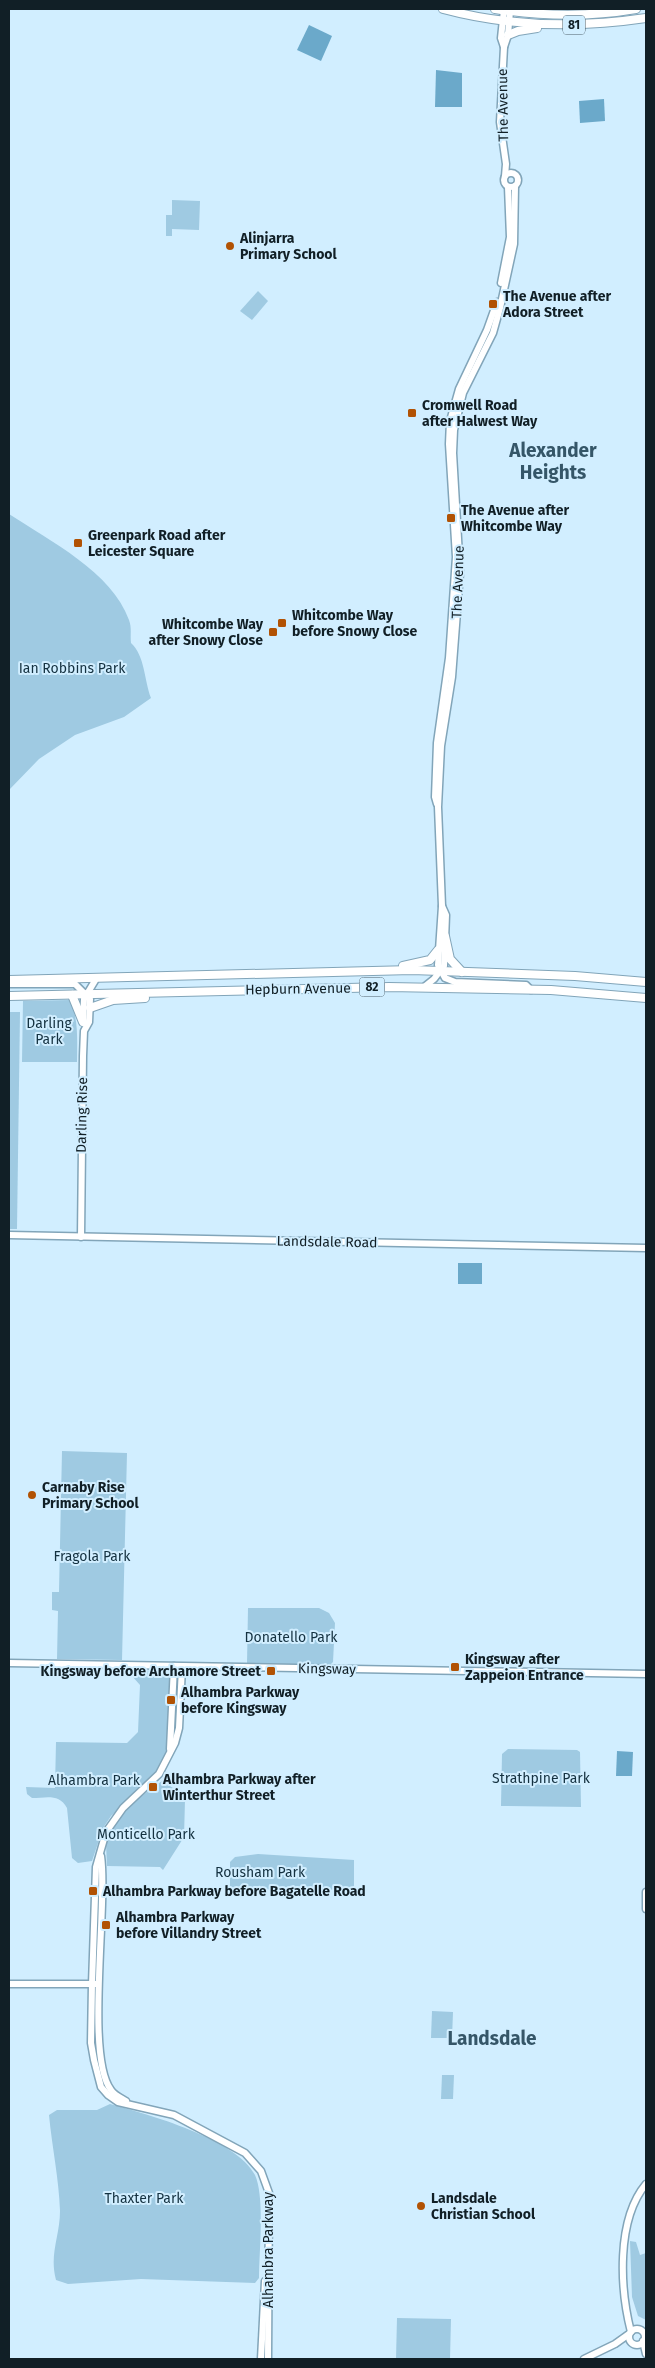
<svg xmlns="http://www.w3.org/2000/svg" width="655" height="2368" font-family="'Fira Sans',sans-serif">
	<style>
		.green { fill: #9fcae2 }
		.water { fill: #6ba9ca }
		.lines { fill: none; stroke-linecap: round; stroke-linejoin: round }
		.tertiary-casing { stroke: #82a5b9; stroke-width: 9 }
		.primary-casing { stroke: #82a5b9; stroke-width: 10 }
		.tertiary { stroke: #fff; stroke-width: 6 }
		.primary { stroke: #fff; stroke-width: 8 }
		.poi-dot { fill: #b15204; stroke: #d1eeff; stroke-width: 2 }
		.labels { text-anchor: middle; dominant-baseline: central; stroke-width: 4; stroke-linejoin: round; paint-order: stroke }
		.shield { fill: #d1eeff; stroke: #4b5d67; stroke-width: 1 }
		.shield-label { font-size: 12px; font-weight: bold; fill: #111f26 }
		.street-label { font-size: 14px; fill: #111f26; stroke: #d1eeff }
		.poi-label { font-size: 14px; font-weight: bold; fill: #111f26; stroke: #d1eeff; text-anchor: start }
		.park-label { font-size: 14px; fill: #143140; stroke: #d1eeff }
		.district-label { font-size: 19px; font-weight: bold; fill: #355668; stroke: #d1eeff }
	</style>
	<rect width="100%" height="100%" fill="#d1eeff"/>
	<g class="green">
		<polygon points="172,200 200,201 199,230 172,229 172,236 166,236 166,215 172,215"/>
		<polygon points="258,291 268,301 252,320 240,311"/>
		<path d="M9,514C50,541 112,572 129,620C132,628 130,635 131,643C145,656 144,679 151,698L124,717L75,735L39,759L9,790Z"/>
		<path d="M70,1000C79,1019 77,1042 77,1062H22L23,1001Z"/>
		<polygon points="9,1012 20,1012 17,1229 9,1229"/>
		<polygon points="62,1451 127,1453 122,1660 57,1659 58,1611 52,1610 52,1592 59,1592"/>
		<polygon points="248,1608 319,1608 329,1613 335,1623 333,1662 329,1666 247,1664"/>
		<path d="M133,1671C146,1671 164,1667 172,1680L170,1753L159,1774L111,1816L103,1828L92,1861L78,1863L72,1858L67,1808C59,1793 46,1798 32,1798L27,1794L26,1787L55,1788L56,1742L127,1743L138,1732L140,1685L132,1676Z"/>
		<polygon points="508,1749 577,1750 580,1752 581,1807 501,1806 502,1754"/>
		<polygon points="162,1781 184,1795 185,1800 184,1837 163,1870 160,1867 107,1866 106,1844 117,1819 133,1802"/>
		<polygon points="258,1854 354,1860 354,1890 235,1889 230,1886 230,1862 235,1857"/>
		<polygon points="432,2011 453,2012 452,2038 431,2038"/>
		<polygon points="442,2075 454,2075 453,2099 441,2099"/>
		<path d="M110,2104C147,2114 237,2139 255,2175C265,2197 259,2252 259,2278L255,2283L141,2279L68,2284L56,2280C49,2254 60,2236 60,2211C59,2179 52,2147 49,2115L57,2110H97Z"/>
		<polygon points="630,2241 636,2242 640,2255 646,2253 646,2320 638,2316 632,2297"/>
		<polygon points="397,2318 451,2319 450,2359 396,2359"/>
	</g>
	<g class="water">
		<polygon points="309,25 332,36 321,61 297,50"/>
		<polygon points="436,70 462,73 462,107 435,107"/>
		<polygon points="604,99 605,121 580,123 579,101"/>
		<rect x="458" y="1263" width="24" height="21"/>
		<polygon points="617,1751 633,1752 632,1776 616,1776"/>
	</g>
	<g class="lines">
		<defs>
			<g id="tertiary">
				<polyline points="504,10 501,38 504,47 500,122 506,164 505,176"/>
				<polyline points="504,47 508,35 510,11"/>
				<circle cx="511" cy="180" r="7"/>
				<polyline points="515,186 514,244 500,308 493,333 463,393 454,430 453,453 460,573 452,677 441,746 438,807 442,906 438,965 445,978 455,982 526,985 531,990"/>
				<polyline points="501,283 510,237 508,187"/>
				<polyline points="437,804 435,797 437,743 449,658 456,557 449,444 450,421 459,389 487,330 497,302"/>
				<polyline points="9,984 75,984 90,999 89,1022 84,1031 83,1056 81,1237"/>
				<polyline points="424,987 434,979 444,966 446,915 442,906"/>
				<polyline points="83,1021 84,999 96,979"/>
				<polyline points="9,1235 646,1248"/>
				<polyline points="9,1663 646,1674"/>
				<polyline points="182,1667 179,1728 175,1743 159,1774 123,1808 106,1832 96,1867 92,1984 91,2043 94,2060 101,2087 108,2095 118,2102 174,2115 245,2153 261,2171 269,2193 268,2359"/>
				<polyline points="170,1749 174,1666"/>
				<path d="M101,1856C108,1906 85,2056 111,2090C114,2095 121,2098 126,2101"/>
				<polyline points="646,1892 646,1909"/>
				<polyline points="9,1984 96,1984"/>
				<circle cx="637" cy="2337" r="8"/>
				<path d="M631,2332C620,2289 616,2220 646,2184"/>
				<polyline points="643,2341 646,2354"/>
				<polyline points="261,2359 265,2281"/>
				<polyline points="584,2359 615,2344 629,2334"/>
			</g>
			<g id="primary">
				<path d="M443,9C510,27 578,28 646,18"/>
				<path d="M495,9C541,16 590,17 636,9"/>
				<polyline points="508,35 518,31 537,28"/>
				<polyline points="445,936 450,959 462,972"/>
				<polyline points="403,966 430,960 438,950"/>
				<polyline points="9,980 412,970 575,976 646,982"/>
				<polyline points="72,995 83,1022"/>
				<polyline points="9,996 389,987 551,990 646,998"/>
				<polyline points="90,1008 113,1000 145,998"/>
			</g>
		</defs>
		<use href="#tertiary" class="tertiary-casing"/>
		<use href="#primary" class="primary-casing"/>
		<use href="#tertiary" class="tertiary"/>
		<use href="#primary" class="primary"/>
	</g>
	<g class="poi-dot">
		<circle cx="230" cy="246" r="5"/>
		<rect x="488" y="299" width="10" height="10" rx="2.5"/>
		<rect x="407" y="408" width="10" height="10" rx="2.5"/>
		<rect x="446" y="513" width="10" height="10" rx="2.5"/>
		<rect x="73" y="538" width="10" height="10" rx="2.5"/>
		<rect x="277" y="618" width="10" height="10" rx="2.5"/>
		<rect x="268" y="627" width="10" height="10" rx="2.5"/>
		<circle cx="32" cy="1495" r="5"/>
		<rect x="450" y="1662" width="10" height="10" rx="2.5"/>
		<rect x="266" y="1666" width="10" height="10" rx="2.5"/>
		<rect x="166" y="1695" width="10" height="10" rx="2.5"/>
		<rect x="148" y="1782" width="10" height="10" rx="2.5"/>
		<rect x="88" y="1886" width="10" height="10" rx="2.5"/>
		<rect x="101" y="1920" width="10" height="10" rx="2.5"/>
		<circle cx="421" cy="2206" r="5"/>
	</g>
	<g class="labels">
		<g class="shield">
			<rect x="563" y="15.5" width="22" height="19" rx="4"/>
			<rect x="359.5" y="977.5" width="25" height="19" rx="4"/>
		</g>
		<g class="shield-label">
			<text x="574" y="25">81</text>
			<text x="372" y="987">82</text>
		</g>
		<g class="street-label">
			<text transform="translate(503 105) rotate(-91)">The Avenue</text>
			<text transform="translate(458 582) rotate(-88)">The Avenue</text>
			<text transform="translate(298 989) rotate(-1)">Hepburn Avenue</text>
			<text transform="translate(82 1115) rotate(-89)">Darling Rise</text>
			<text transform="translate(327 1242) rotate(1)">Landsdale Road</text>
			<text transform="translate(327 1669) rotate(1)">Kingsway</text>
			<text transform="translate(268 2250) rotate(-90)">Alhambra Parkway</text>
		</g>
		<g class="poi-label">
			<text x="240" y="238">Alinjarra<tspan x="240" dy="16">Primary School</tspan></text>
			<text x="503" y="296">The Avenue after<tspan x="503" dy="16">Adora Street</tspan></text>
			<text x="422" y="405">Cromwell Road<tspan x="422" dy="16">after Halwest Way</tspan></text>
			<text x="461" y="510">The Avenue after<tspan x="461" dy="16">Whitcombe Way</tspan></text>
			<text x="88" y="535">Greenpark Road after<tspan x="88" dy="16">Leicester Square</tspan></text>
			<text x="292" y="615">Whitcombe Way<tspan x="292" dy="16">before Snowy Close</tspan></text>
			<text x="263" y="624" text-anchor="end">Whitcombe Way<tspan x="263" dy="16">after Snowy Close</tspan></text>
			<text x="42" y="1487">Carnaby Rise<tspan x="42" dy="16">Primary School</tspan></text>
			<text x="465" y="1659">Kingsway after<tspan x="465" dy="16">Zappeion Entrance</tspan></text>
			<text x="261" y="1671" text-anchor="end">Kingsway before Archamore Street</text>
			<text x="181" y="1692">Alhambra Parkway<tspan x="181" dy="16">before Kingsway</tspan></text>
			<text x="163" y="1779">Alhambra Parkway after<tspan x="163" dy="16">Winterthur Street</tspan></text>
			<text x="103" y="1891">Alhambra Parkway before Bagatelle Road</text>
			<text x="116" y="1917">Alhambra Parkway<tspan x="116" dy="16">before Villandry Street</tspan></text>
			<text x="431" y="2198">Landsdale<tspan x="431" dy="16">Christian School</tspan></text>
		</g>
		<g class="park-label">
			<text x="72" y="668">Ian Robbins Park</text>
			<text x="49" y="1023">Darling<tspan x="49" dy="16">Park</tspan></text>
			<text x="92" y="1556">Fragola Park</text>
			<text x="291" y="1637">Donatello Park</text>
			<text x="541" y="1778">Strathpine Park</text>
			<text x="94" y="1780">Alhambra Park</text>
			<text x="146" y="1834">Monticello Park</text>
			<text x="260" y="1872">Rousham Park</text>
			<text x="144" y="2198">Thaxter Park</text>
		</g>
		<g class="district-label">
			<text x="553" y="450">Alexander<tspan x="553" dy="22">Heights</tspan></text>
			<text x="492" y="2038">Landsdale</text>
		</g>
	</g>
	<rect width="655" height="2368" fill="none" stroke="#111f26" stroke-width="20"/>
</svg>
